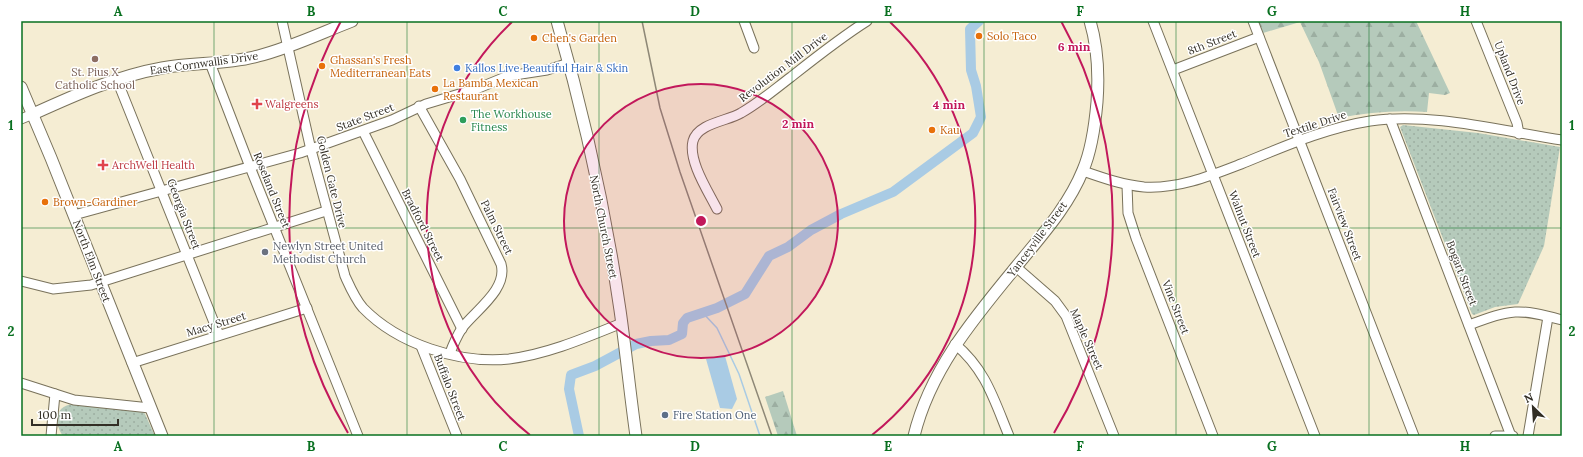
<svg xmlns="http://www.w3.org/2000/svg" width="1583" height="457" font-family="Lora,serif">
	<style>
		.forest { fill: url(#forest-firs) }
		.park { fill: url(#park-dots) }
		.water { fill: #a9cbe4 }
		.lines { fill: none; stroke-linecap: round; stroke-linejoin: round }
		.stream { stroke: #a9cbe4; stroke-width: 1.5 }
		.river { stroke: #a9cbe4; stroke-width: 10 }
		.minor-casing { stroke: #79725b; stroke-width: 11 }
		.major-casing { stroke: #79725b; stroke-width: 13 }
		.minor { stroke: #fff; stroke-width: 9 }
		.major { stroke: #fff; stroke-width: 11 }
		.rail { stroke: #8e8877; stroke-width: 1.5 }
		.grid { fill: none; stroke: #097020; stroke-width: 1; stroke-opacity: 0.55 }
		.ring { fill: none; stroke: #c2185b; stroke-width: 2 }
		.food-dot { fill: #e8710a; stroke: #fff; stroke-width: 1.5 }
		.education-dot { fill: #8d6e63; stroke: #fff; stroke-width: 1.5 }
		.shop-dot { fill: #3f7fe0; stroke: #fff; stroke-width: 1.5 }
		.health-dot { fill: #e0444e; stroke: #fff; stroke-width: 1.5 }
		.leisure-dot { fill: #2e9e5b; stroke: #fff; stroke-width: 1.5 }
		.worship-dot { fill: #6b7280; stroke: #fff; stroke-width: 1.5 }
		.service-dot { fill: #5c6f8a; stroke: #fff; stroke-width: 1.5 }
		.labels { text-anchor: middle; dominant-baseline: central; stroke-width: 3; stroke-linejoin: round; paint-order: stroke }
		.food-label { font-size: 11px; fill: #c56008; stroke: #fff; text-anchor: start }
		.street-label { font-size: 11px; fill: #322e25; stroke: #fff }
		.shop-label { font-size: 11px; fill: #366cbe; stroke: #fff; text-anchor: start }
		.education-label { font-size: 11px; fill: #785e54; stroke: #fff }
		.health-label { font-size: 11px; fill: #be3a42; stroke: #fff; text-anchor: start }
		.leisure-label { font-size: 11px; fill: #27864d; stroke: #fff; text-anchor: start }
		.worship-label { font-size: 11px; fill: #5b616d; stroke: #fff; text-anchor: start }
		.service-label { font-size: 11px; fill: #4e5e75; stroke: #fff; text-anchor: start }
		.centre { fill: #c2185b; stroke: #fff; stroke-width: 2 }
		.ring-label { font-size: 12px; text-anchor: middle; font-weight: bold; fill: #c2185b; stroke: #fff; stroke-width: 3; stroke-linejoin: round; paint-order: stroke }
		.neatline { fill: none; stroke: #097020; stroke-width: 1.5 }
		.grid-label { font-size: 13px; text-anchor: middle; font-weight: bold; fill: #097020 }
	</style>
	<defs>
		<pattern id="forest-firs" width="22" height="20" patternUnits="userSpaceOnUse"><rect width="22" height="20" fill="#b5cabb"/><path d="M5 1l3.5 6h-7zM16 11l3.5 6h-7z" fill="#9caea1"/></pattern>
		<pattern id="park-dots" width="8" height="8" patternUnits="userSpaceOnUse"><rect width="8" height="8" fill="#b5cabb"/><path d="M2 2h.1M6 6h.1" fill="none" stroke="#9caea1" stroke-width="1.8" stroke-linecap="round"/></pattern>
	</defs>
	<rect width="100%" height="100%" fill="#f5edd3"/>
	<g class="forest">
		<path d="M1258,21H1416L1450,93L1445,95L1429,93L1427,112C1397,110 1369,112 1339,118L1319,62L1300,22L1263,33Z"/>
		<polygon points="783,391 797,436 778,436 765,397"/>
	</g>
	<g class="park">
		<polygon points="1403,125 1478,133 1560,147 1544,246 1518,304 1495,307 1474,315 1472,314 1400,127"/>
		<path d="M72,404L143,411L145,414L155,436H63C54,424 54,407 72,404Z"/>
	</g>
	<polygon class="water" points="725,356 737,399 732,409 720,408 706,359"/>
	<g class="lines">
		<polyline class="stream" points="702,312 717,328 739,374 760,436"/>
		<polyline class="river" points="579,436 569,389 571,375 595,366 636,344 651,341 669,340 682,334 683,323 687,318 717,308 745,294 769,256 788,247 811,230 841,214 893,192 973,133 981,117 976,86 971,70 970,29 979,21"/>
		<defs>
			<g id="minor">
				<path d="M282,21L311,150L345,276C350,287 355,299 363,308C398,344 459,364 509,359C548,354 585,338 622,323"/>
				<polyline points="744,21 754,48"/>
				<polyline points="1153,21 1315,436"/>
				<polyline points="1253,21 1414,436"/>
				<polyline points="1476,21 1517,123 1519,134"/>
				<polyline points="210,63 250,167 358,436"/>
				<polyline points="1173,70 1259,37"/>
				<polyline points="117,80 219,335"/>
				<path d="M419,106L460,179L501,264C508,289 476,310 462,328C457,336 453,345 450,353"/>
				<polyline points="21,119 33,114"/>
				<polyline points="1390,119 1511,436"/>
				<polyline points="363,131 462,329"/>
				<path d="M1083,171C1103,178 1123,185 1144,187C1178,189 1210,176 1241,164C1283,147 1325,128 1370,121C1431,112 1501,131 1562,140"/>
				<polyline points="1127,185 1128,213 1136,238 1213,436"/>
				<path d="M717,209C708,191 688,161 693,141C698,123 728,121 741,113C759,103 775,89 791,77C815,58 840,38 867,21"/>
				<polyline points="74,215 300,153 392,120 426,104 476,89 508,76 547,70 569,63"/>
				<polyline points="1016,267 1055,301 1066,316 1114,436"/>
				<polyline points="21,281 53,289 91,285 326,211"/>
				<path d="M1469,325C1512,309 1518,308 1562,320"/>
				<path d="M955,344C986,370 994,400 1009,436"/>
				<polyline points="421,346 457,436"/>
				<polyline points="132,363 307,308"/>
				<polyline points="21,383 74,400 150,408"/>
				<polyline points="51,436 55,394"/>
				<polyline points="1495,436 1513,436"/>
				<polyline points="1528,436 1548,317"/>
			</g>
			<g id="major">
				<path d="M557,21C584,114 606,214 620,310C626,352 630,394 636,436"/>
				<polyline points="21,87 51,158 162,436"/>
				<path d="M33,114C75,95 117,76 162,68C194,62 227,65 258,56C290,48 321,33 352,21"/>
				<path d="M914,436C930,370 974,318 1016,267C1041,236 1068,207 1083,170C1092,149 1095,125 1097,102C1099,75 1098,48 1090,21"/>
			</g>
		</defs>
		<use href="#minor" class="minor-casing"/>
		<use href="#major" class="major-casing"/>
		<use href="#minor" class="minor"/>
		<use href="#major" class="major"/>
		<polyline class="rail" points="642,21 660,108 680,172 772,436"/>
	</g>
	<path class="grid" d="M214,21V436M407,21V436M599,21V436M792,21V436M984,21V436M1176,21V436M1369,21V436M21,228H1562"/>
	<circle cx="701" cy="221" r="137" fill="#c2185b" fill-opacity=".12"/>
	<g class="ring">
		<circle cx="701" cy="221" r="137"/>
		<path d="M530 435A274 274 0 0 1 512 22M890 22A274 274 0 0 1 872 435"/>
		<path d="M348 433A412 412 0 0 1 341 21M1061 21A412 412 0 0 1 1054 433"/>
	</g>
	<g class="food-dot">
		<circle cx="979" cy="36" r="4"/>
		<circle cx="534" cy="38" r="4"/>
		<circle cx="322" cy="66" r="4"/>
		<circle cx="435" cy="89" r="4"/>
		<circle cx="932" cy="130" r="4"/>
		<circle cx="45" cy="202" r="4"/>
	</g>
	<circle class="education-dot" cx="95" cy="59" r="4"/>
	<circle class="shop-dot" cx="457" cy="68" r="4"/>
	<g class="health-dot">
		<path d="M255 98h4v4h4v4h-4v4h-4v-4h-4v-4h4z"/>
		<path d="M101 159h4v4h4v4h-4v4h-4v-4h-4v-4h4z"/>
	</g>
	<circle class="leisure-dot" cx="463" cy="120" r="4"/>
	<circle class="worship-dot" cx="265" cy="252" r="4"/>
	<circle class="service-dot" cx="665" cy="415" r="4"/>
	<g class="labels">
		<g class="food-label">
			<text x="987" y="36">Solo Taco</text>
			<text x="542" y="38">Chen's Garden</text>
			<text x="330" y="60">Ghassan's Fresh<tspan x="330" dy="13">Mediterranean Eats</tspan></text>
			<text x="443" y="83">La Bamba Mexican<tspan x="443" dy="13">Restaurant</tspan></text>
			<text x="940" y="130">Kau</text>
			<text x="53" y="202">Brown-Gardiner</text>
		</g>
		<g class="street-label">
			<text transform="translate(1212 42) rotate(-21)">8th Street</text>
			<text transform="translate(204 63) rotate(-8)">East Cornwallis Drive</text>
			<text transform="translate(783 67) rotate(-37)">Revolution Mill Drive</text>
			<text transform="translate(1510 73) rotate(69)">Upland Drive</text>
			<text transform="translate(365 117) rotate(-21)">State Street</text>
			<text transform="translate(1315 124) rotate(-18)">Textile Drive</text>
			<text transform="translate(332 182) rotate(76)">Golden Gate Drive</text>
			<text transform="translate(272 190) rotate(68)">Roseland Street</text>
			<text transform="translate(184 214) rotate(69)">Georgia Street</text>
			<text transform="translate(1245 224) rotate(69)">Walnut Street</text>
			<text transform="translate(1345 224) rotate(69)">Fairview Street</text>
			<text transform="translate(423 225) rotate(63)">Bradford Street</text>
			<text transform="translate(497 227) rotate(64)">Palm Street</text>
			<text transform="translate(604 227) rotate(79)">North Church Street</text>
			<text transform="translate(1037 239) rotate(-53)">Yanceyville Street</text>
			<text transform="translate(92 261) rotate(69)">North Elm Street</text>
			<text transform="translate(1462 273) rotate(69)">Bogart Street</text>
			<text transform="translate(1176 307) rotate(69)">Vine Street</text>
			<text transform="translate(216 324) rotate(-17)">Macy Street</text>
			<text transform="translate(1087 339) rotate(66)">Maple Street</text>
			<text transform="translate(450 387) rotate(69)">Buffalo Street</text>
		</g>
		<g class="shop-label">
			<text x="465" y="68">Kallos Live Beautiful Hair &amp; Skin</text>
		</g>
		<g class="education-label">
			<text x="95" y="72">St. Pius X<tspan x="95" dy="13">Catholic School</tspan></text>
		</g>
		<g class="health-label">
			<text x="265" y="104">Walgreens</text>
			<text x="112" y="165">ArchWell Health</text>
		</g>
		<g class="leisure-label">
			<text x="471" y="114">The Workhouse<tspan x="471" dy="13">Fitness</tspan></text>
		</g>
		<g class="worship-label">
			<text x="273" y="246">Newlyn Street United<tspan x="273" dy="13">Methodist Church</tspan></text>
		</g>
		<g class="service-label">
			<text x="673" y="415">Fire Station One</text>
		</g>
	</g>
	<circle cx="701" cy="221" r="6" class="centre"/>
	<g class="ring-label">
		<text x="1074" y="51">6 min</text>
		<text x="949" y="109">4 min</text>
		<text x="798" y="128">2 min</text>
	</g>
	<rect width="1583" height="457" fill="none" stroke="#ffffff" stroke-width="44"/>
	<g transform="translate(1533 407) rotate(335)" stroke="#ffffff" stroke-width="3" paint-order="stroke">
	<path d="M0-3L7 15L0 10L-7 15Z" fill="#322e25"/>
	<text y="-6" font-size="11" font-weight="bold" text-anchor="middle" fill="#322e25">N</text>
	</g>
	<path d="M32 419v6h86v-6" fill="none" stroke="#322e25" stroke-width="2"/>
	<text x="38" y="419" font-size="12" fill="#322e25" stroke="#ffffff" stroke-width="3" paint-order="stroke">100 m</text>
	<rect x="22" y="22" width="1539" height="413" class="neatline"/>
	<g class="grid-label">
		<text x="118" y="16">A</text>
		<text x="311" y="16">B</text>
		<text x="503" y="16">C</text>
		<text x="695" y="16">D</text>
		<text x="888" y="16">E</text>
		<text x="1080" y="16">F</text>
		<text x="1272" y="16">G</text>
		<text x="1465" y="16">H</text>
		<text x="11" y="130">1</text>
		<text x="1572" y="130">1</text>
		<text x="11" y="336">2</text>
		<text x="1572" y="336">2</text>
		<text x="118" y="451">A</text>
		<text x="311" y="451">B</text>
		<text x="503" y="451">C</text>
		<text x="695" y="451">D</text>
		<text x="888" y="451">E</text>
		<text x="1080" y="451">F</text>
		<text x="1272" y="451">G</text>
		<text x="1465" y="451">H</text>
	</g>
</svg>
